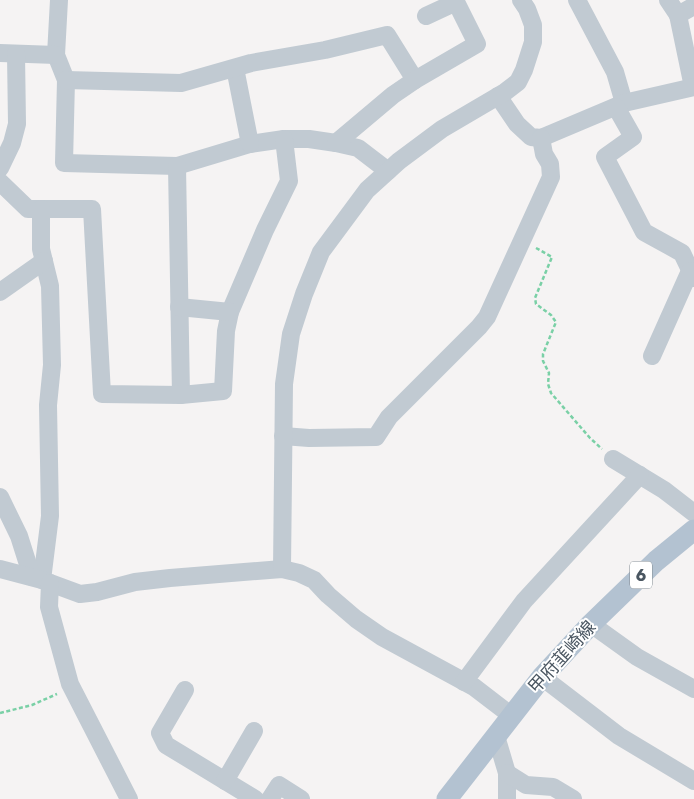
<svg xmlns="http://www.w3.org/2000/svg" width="694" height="799" font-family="Rubik,'Noto Sans JP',sans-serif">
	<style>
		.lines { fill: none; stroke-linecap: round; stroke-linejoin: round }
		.path { stroke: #7ad0a6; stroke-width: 2.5; stroke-dasharray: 4 2.5; stroke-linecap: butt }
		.minor { stroke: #c1cad2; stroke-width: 18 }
		.major { stroke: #b3c2d1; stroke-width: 21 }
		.labels { text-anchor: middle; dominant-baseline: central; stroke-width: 4; stroke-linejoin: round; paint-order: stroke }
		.shield { fill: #fff; stroke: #808990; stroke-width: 1 }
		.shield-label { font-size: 16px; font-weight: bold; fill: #4a5661 }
		.street-label { font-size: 18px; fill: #4a5661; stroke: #fff }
	</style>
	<rect width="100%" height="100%" fill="#f5f3f3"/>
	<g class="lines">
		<g class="path">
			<polyline points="536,248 552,257 535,298 536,304 551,315 556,322 543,354 543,361 549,373 548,384 551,393 590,438 602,449"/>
			<polyline points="0,713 32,705 57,694"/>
		</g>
		<g class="minor">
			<polyline points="59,0 56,55 66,80 64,163 177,166 250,144 284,139 309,139 336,143 358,148 388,171"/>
			<polyline points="577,0 615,72 624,103"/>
			<polyline points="668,0 678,15 694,6"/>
			<polyline points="678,15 693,87"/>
			<polyline points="0,53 56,55"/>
			<polyline points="235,68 250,144"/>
			<polyline points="66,80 181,83 251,63 325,50 387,35 415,80"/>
			<polyline points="498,96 517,124 531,137 541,138 624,103 694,87"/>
			<polyline points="616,107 633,137 605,157 644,232 682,253 694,278"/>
			<polyline points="336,143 393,95 415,80 477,44 456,2 426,16"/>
			<polyline points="177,166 181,395"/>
			<polyline points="0,168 12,143 17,124 16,54"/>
			<polyline points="0,182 28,209 92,209 102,394 181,395 223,391 226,331 230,312 265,230 289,181 284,139"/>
			<polyline points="41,209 41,249 50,286 52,365 48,405 50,516 42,580"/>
			<polyline points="0,292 44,261"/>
			<polyline points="179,307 230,312"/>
			<polyline points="652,356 690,271"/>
			<polyline points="283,436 309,438 376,437 389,417 479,327 487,317 551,177 550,164 544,154 541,138"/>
			<polyline points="613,459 664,490 694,513"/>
			<polyline points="0,497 19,536 32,577"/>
			<polyline points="0,569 42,580 80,594 97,592 135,582 170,578 282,569 299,573 314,580 328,595 356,619 382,637 474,687 512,716"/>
			<polyline points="282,569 284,384 291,334 304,294 321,252 367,190 399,161 442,129 505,92 518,82 524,70 533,42 533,25 527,9 521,0"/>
			<polyline points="50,583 49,607 70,684 129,799"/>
			<polyline points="591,624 637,657 694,689"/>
			<polyline points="542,677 619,736 694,781"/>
			<polyline points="464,682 524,601 640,475"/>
			<polyline points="185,690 160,733 166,745 255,799"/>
			<polyline points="496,736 507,773 507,799"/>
			<polyline points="507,773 526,785 553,787 573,799"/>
			<polyline points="225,781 254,731"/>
			<polyline points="270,799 279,785 301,799"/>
		</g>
		<polyline class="major" points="447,799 542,677 591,624 656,561 694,530"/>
	</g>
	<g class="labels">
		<rect class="shield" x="630" y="561.5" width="22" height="27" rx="4"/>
		<g class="shield-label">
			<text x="641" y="575">6</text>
		</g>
		<g class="street-label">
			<text transform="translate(562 657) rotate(-48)">甲府韮崎線</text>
		</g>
	</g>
</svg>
